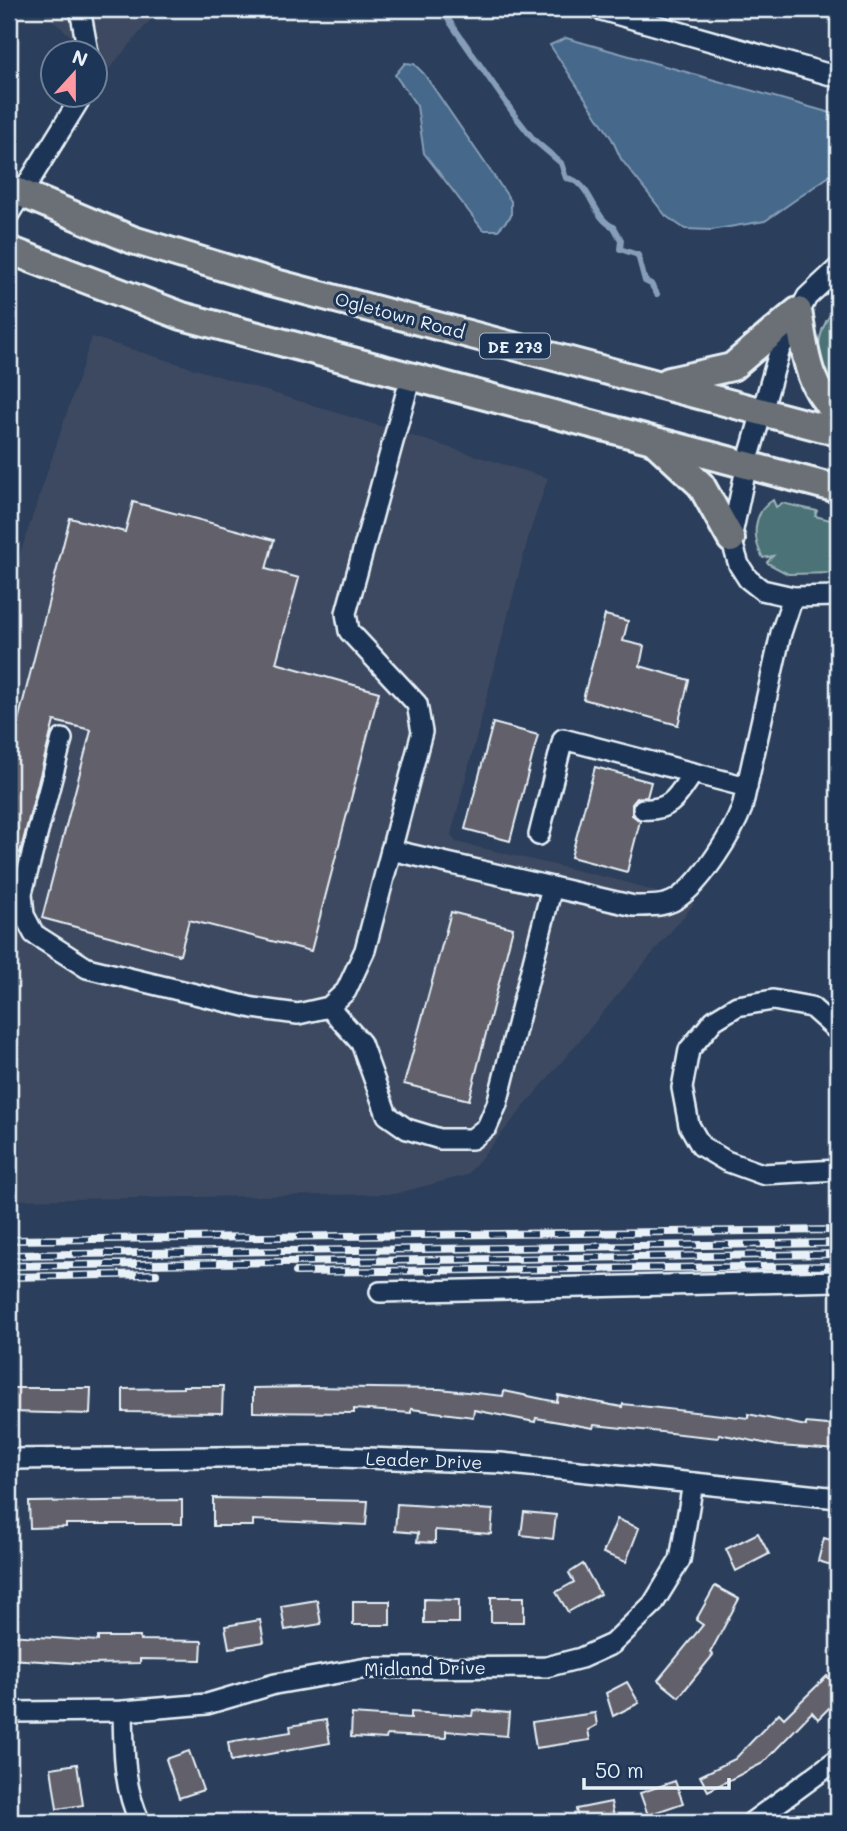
<svg xmlns="http://www.w3.org/2000/svg" width="847" height="1831" font-family="Mali,sans-serif">
	<style>
		.built { fill: #3c4860 }
		.green { fill: #4b7276; stroke: #9ab2b7; stroke-width: 2 }
		.water { fill: #44678b; stroke: #869eb7; stroke-width: 2 }
		.lines { fill: none; stroke-linecap: round; stroke-linejoin: round }
		.stream { stroke: #869eb7; stroke-width: 6 }
		.building { fill: #62616b; stroke: #e8f1f8; stroke-width: 2 }
		.minor-casing { stroke: #e8f1f8; stroke-width: 24 }
		.major-casing { stroke: #e8f1f8; stroke-width: 32 }
		.minor { stroke: #1d3557; stroke-width: 19 }
		.major { stroke: #6a7074; stroke-width: 26 }
		.rail-casing { stroke: #e8f1f8; stroke-width: 8 }
		.rail { stroke: #1d3557; stroke-width: 5; stroke-dasharray: 16; stroke-linecap: butt }
		.labels { text-anchor: middle; dominant-baseline: central; stroke-width: 6; stroke-linejoin: round; paint-order: stroke }
		.shield { fill: #1d3557; stroke: #abb9c8; stroke-width: 2 }
		.shield-label { font-size: 16px; font-weight: bold; fill: #e8f1f8 }
		.street-label { font-size: 18px; fill: #e8f1f8; stroke: #1d3557 }
	</style>
	<rect width="100%" height="100%" fill="#2b3e5b"/>
	<filter id="ink" filterUnits="userSpaceOnUse"><feTurbulence type="fractalNoise" baseFrequency=".0143" numOctaves="2"/><feDisplacementMap in="SourceGraphic" scale="14" xChannelSelector="R" yChannelSelector="G"/><feConvolveMatrix kernelMatrix="1 2 1 2 8 2 1 2 1" color-interpolation-filters="sRGB"/></filter>
	<g filter="url(#ink)">
		<g class="built">
			<polygon points="39,9 160,9 109,69"/>
			<polygon points="92,337 548,478 529,535 451,835 456,842 622,881 694,904 467,1175 394,1194 9,1200 9,587"/>
		</g>
		<g class="green">
			<path d="M838,305V392L826,374L821,375C816,348 818,326 838,305Z"/>
			<path d="M773,500L776,507L782,503L817,511L815,516L838,522V573L788,574L769,564L767,562L773,556L763,558C752,538 752,513 773,500Z"/>
		</g>
		<g class="water">
			<polygon points="566,38 838,115 838,170 765,221 711,230 685,229 666,216 621,159 612,139 550,45"/>
			<polygon points="405,63 414,64 424,74 511,201 511,216 498,230 483,230 424,153 417,106 395,75"/>
		</g>
		<g class="lines">
			<path class="stream" d="M441,9L516,117L534,140L561,163L566,178C592,181 592,219 614,227L621,240L620,249L638,255L645,281L651,284L657,294"/>
		</g>
		<g class="building">
			<polygon points="133,502 274,540 266,569 299,578 276,663 379,692 311,951 189,920 180,955 42,918 91,730 54,721 20,853 9,850 9,722 17,725 70,518 125,532"/>
			<polygon points="605,615 628,621 623,641 644,646 640,666 689,680 678,725 583,699"/>
			<polygon points="493,723 538,735 510,841 465,829"/>
			<polygon points="595,767 651,782 647,797 637,798 632,804 632,815 640,821 627,872 571,857"/>
			<polygon points="451,912 513,928 469,1100 404,1084"/>
			<polygon points="183,1386 223,1386 222,1413 123,1412 123,1389 183,1388"/>
			<polygon points="308,1387 440,1389 503,1396 504,1391 557,1402 558,1395 622,1407 623,1404 748,1418 748,1414 806,1426 806,1423 838,1426 838,1450 778,1446 719,1434 718,1438 594,1425 593,1428 536,1418 535,1422 474,1410 473,1417 411,1409 411,1413 354,1409 354,1413 253,1412 253,1388"/>
			<polygon points="9,1388 91,1388 90,1414 9,1412"/>
			<polygon points="213,1498 368,1501 366,1525 253,1520 253,1526 213,1526"/>
			<polygon points="182,1500 182,1524 66,1524 66,1527 30,1528 29,1502"/>
			<polygon points="397,1504 493,1510 491,1534 435,1530 435,1543 417,1542 418,1533 395,1531"/>
			<polygon points="524,1512 556,1515 553,1539 521,1535"/>
			<polygon points="617,1519 639,1528 626,1562 603,1553"/>
			<polygon points="758,1533 769,1554 736,1571 726,1549"/>
			<polygon points="824,1538 838,1542 838,1567 818,1561"/>
			<polygon points="583,1564 600,1594 568,1612 556,1592 574,1582 569,1573"/>
			<polygon points="715,1586 739,1599 710,1653 713,1655 679,1697 658,1680 703,1625 696,1620"/>
			<rect x="491" y="1597" width="33" height="25"/>
			<polygon points="424,1599 459,1600 459,1623 424,1623"/>
			<polygon points="317,1600 321,1624 285,1630 281,1606"/>
			<rect x="353" y="1601" width="37" height="24"/>
			<polygon points="260,1620 264,1642 229,1648 225,1626"/>
			<polygon points="9,1635 98,1641 98,1637 140,1637 140,1640 202,1641 201,1660 140,1659 140,1663 89,1664 9,1659"/>
			<polygon points="827,1676 838,1688 838,1699 818,1719 812,1712 763,1763 708,1791 700,1776 735,1759 779,1713 784,1718"/>
			<polygon points="627,1682 639,1703 613,1716 606,1693"/>
			<polygon points="473,1710 509,1713 507,1736 446,1731 446,1738 387,1735 386,1739 351,1737 352,1714 411,1718 411,1712 472,1716"/>
			<polygon points="595,1713 597,1725 588,1730 590,1740 536,1748 532,1722"/>
			<polygon points="326,1720 330,1743 231,1761 228,1742 291,1732 290,1726"/>
			<polygon points="189,1751 203,1790 179,1798 166,1759"/>
			<polygon points="77,1764 83,1805 57,1809 51,1768"/>
			<polygon points="675,1781 683,1803 648,1815 640,1793"/>
			<polygon points="611,1802 615,1822 578,1822 576,1809"/>
		</g>
		<g class="lines">
			<defs>
				<g id="minor">
					<polyline points="80,9 88,52"/>
					<polyline points="598,9 838,77"/>
					<polyline points="9,214 83,94"/>
					<polyline points="838,268 807,297 780,349 747,464 731,539 739,565 748,579 762,590 793,597 838,596"/>
					<polyline points="62,739 22,893 24,915 34,934 87,968 253,1008 298,1014 329,1007 346,991 365,950 422,732 417,704 349,631 346,613 411,376"/>
					<path d="M643,809C672,811 678,795 693,773"/>
					<polyline points="539,835 563,739 747,787"/>
					<path d="M391,850L634,906C651,906 669,907 682,895C704,878 732,834 742,808L781,633L793,597"/>
					<polyline points="329,1007 361,1043 387,1115 407,1129 440,1139 472,1139 487,1127 497,1104 552,887"/>
					<polyline points="838,1031 811,1007 773,1000 737,1006 714,1020 689,1050 682,1088 689,1125 701,1146 726,1161 762,1174 838,1170"/>
					<polyline points="380,1292 838,1281"/>
					<polyline points="9,1459 314,1456 501,1463 838,1498"/>
					<path d="M123,1711C124,1750 123,1787 140,1822"/>
					<polyline points="9,1712 123,1711 207,1704 275,1684 367,1668 546,1667 581,1658 612,1644 653,1604 680,1560 693,1483"/>
					<polyline points="752,1822 838,1759"/>
				</g>
				<g id="major">
					<polyline points="9,188 133,240 268,281 838,432"/>
					<polyline points="9,250 182,316 838,489"/>
					<path d="M669,381L732,367L798,311C805,349 806,387 838,413"/>
					<polyline points="657,444 701,485 731,539"/>
				</g>
			</defs>
			<use href="#minor" class="minor-casing"/>
			<use href="#major" class="major-casing"/>
			<use href="#minor" class="minor"/>
			<use href="#major" class="major"/>
			<defs>
				<g id="rail">
					<polyline points="9,1240 838,1230"/>
					<polyline points="9,1255 838,1243"/>
					<polyline points="9,1266 838,1254"/>
					<polyline points="296,1272 838,1266"/>
					<polyline points="9,1277 156,1274"/>
				</g>
			</defs>
			<use href="#rail" class="rail-casing"/>
			<use href="#rail" class="rail"/>
		</g>
	</g>
	<g class="labels">
		<rect class="shield" x="480" y="333.5" width="70" height="25" rx="5"/>
		<g class="shield-label">
			<text x="515" y="346">DE 273</text>
		</g>
		<g class="street-label">
			<text transform="translate(400 315) rotate(15)">Ogletown Road</text>
			<text transform="translate(424 1460) rotate(2)">Leader Drive</text>
			<text transform="translate(425 1668) rotate(-1)">Midland Drive</text>
		</g>
	</g>
	<rect width="847" height="1831" fill="none" stroke="#1d3557" stroke-width="35"/>
	<rect x="18" y="18" width="812" height="1796" fill="none" stroke="#e8f1f8" stroke-width="2.5" filter="url(#ink)"/>
	<g transform="translate(74 74) rotate(21)"><circle r="33" fill="#1d3557" stroke="#6e8097" stroke-width="2"/>
	<path d="M0-5L12 26L0 18L-12 26Z" fill="#ff9aa2"/>
	<text y="-10" font-size="19" font-weight="bold" text-anchor="middle" fill="#e8f1f8">N</text>
	</g>
	<path d="M584 1778v10h145v-10" fill="none" stroke="#e8f1f8" stroke-width="3.5"/>
	<text x="595" y="1778" font-size="21" fill="#e8f1f8" stroke="#1d3557" stroke-width="5" paint-order="stroke">50 m</text>
</svg>
